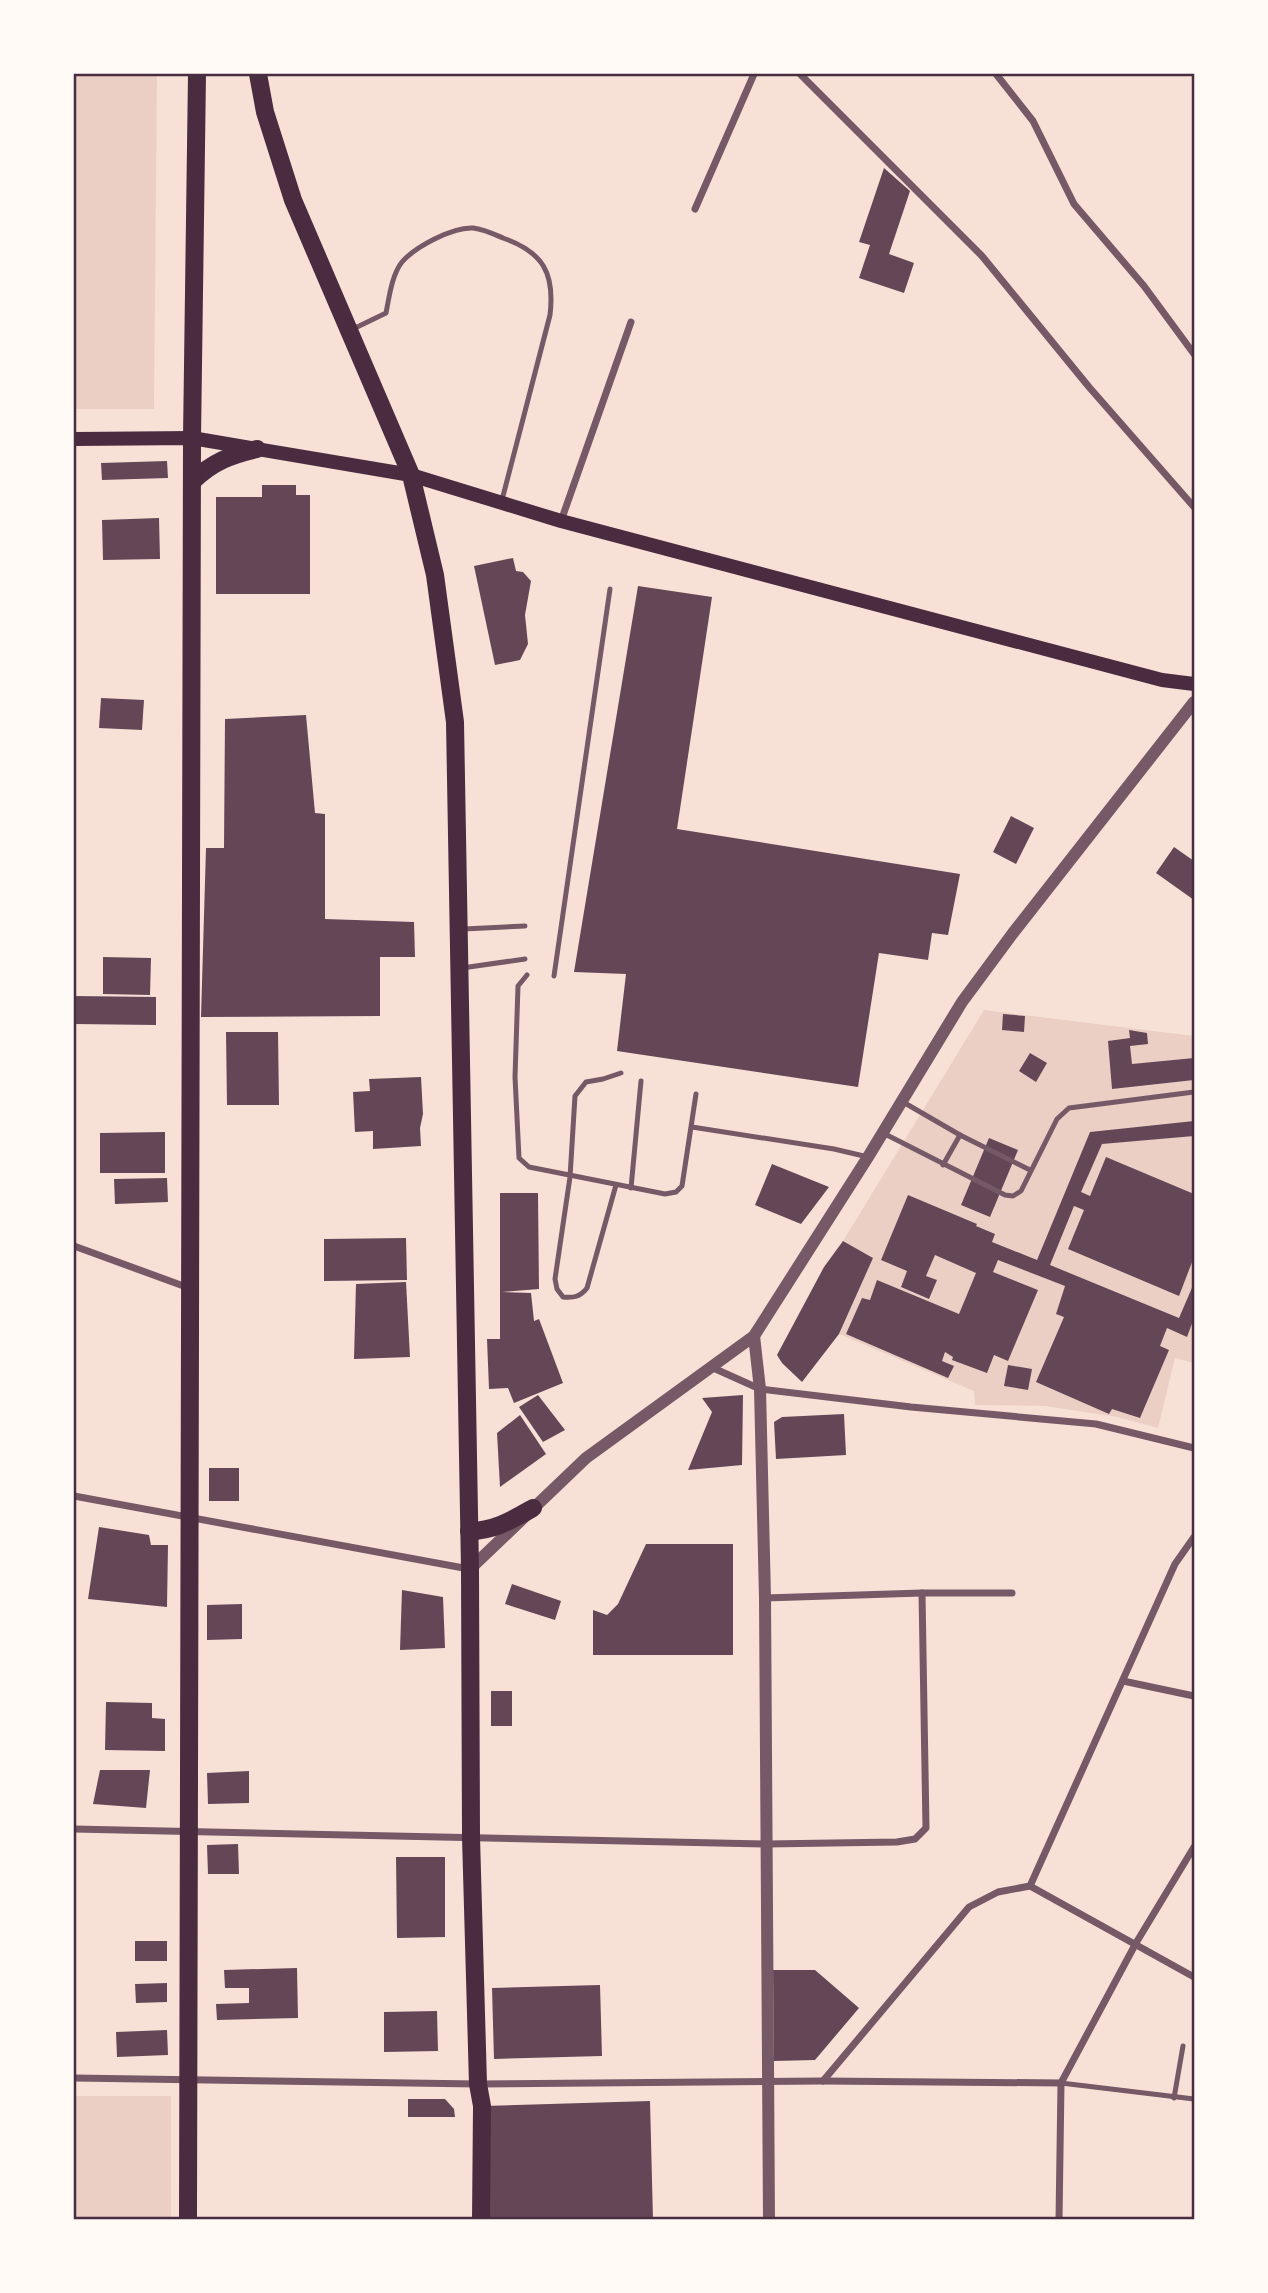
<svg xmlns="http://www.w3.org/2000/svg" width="1268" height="2293" font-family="Helvetica,sans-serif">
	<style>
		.green { fill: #ebcfc5 }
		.building { fill: #644757 }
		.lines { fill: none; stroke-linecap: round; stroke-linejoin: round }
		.service { stroke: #755966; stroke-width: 5 }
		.minor { stroke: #755966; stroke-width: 7 }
		.tertiary { stroke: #755966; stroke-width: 12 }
		.secondary { stroke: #4a2c40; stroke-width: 14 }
		.primary { stroke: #4a2c40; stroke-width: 18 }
		.neatline { fill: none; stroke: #4a2c40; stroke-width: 2.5 }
	</style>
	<rect width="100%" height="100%" fill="#f7e1d7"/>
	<g class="green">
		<polygon points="74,74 157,74 154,409 74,409"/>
		<polygon points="984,1010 1194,1036 1194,1363 1175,1358 1158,1428 1117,1417 1045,1406 975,1405 974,1391 839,1334 873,1258 843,1241"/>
		<polygon points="171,2096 171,2219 74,2219 74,2096"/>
	</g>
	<g class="building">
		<polygon points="884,168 910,191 889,254 914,263 904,293 859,278 870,245 859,242"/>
		<polygon points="167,461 168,478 102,480 101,463"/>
		<polygon points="262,485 296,485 296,495 310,495 310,594 216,594 216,497 262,497"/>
		<polygon points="159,518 160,559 103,560 102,520"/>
		<polygon points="513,558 516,571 523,572 531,581 525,615 528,644 520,660 495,665 474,566"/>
		<polygon points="638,586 712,597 677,829 960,874 948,935 932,933 928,960 879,953 858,1087 617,1051 626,974 574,972"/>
		<polygon points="101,698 144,700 142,730 99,728"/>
		<polygon points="306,715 315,813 325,814 325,919 414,922 415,957 380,957 380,1016 201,1017 206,848 224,848 225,719"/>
		<polygon points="1011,816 1034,828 1016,864 993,852"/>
		<polygon points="1174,847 1194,861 1194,900 1156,873"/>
		<polygon points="103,957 151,958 150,995 103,994"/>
		<polygon points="74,996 156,997 156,1025 74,1024"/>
		<polygon points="1003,1014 1025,1016 1024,1032 1002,1030"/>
		<polygon points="1129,1030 1147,1033 1148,1044 1130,1046 1132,1064 1194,1058 1194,1080 1112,1089 1108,1041 1130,1038"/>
		<polygon points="226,1032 278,1032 279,1105 227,1105"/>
		<polygon points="1030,1053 1047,1063 1036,1082 1019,1071"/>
		<polygon points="421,1077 423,1114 420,1128 421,1146 373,1149 373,1131 355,1132 353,1092 370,1091 369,1079"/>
		<polygon points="1194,1121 1194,1136 1102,1144 1081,1192 1090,1196 1106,1157 1194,1194 1194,1257 1179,1296 1068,1249 1084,1210 1074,1206 1050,1265 1179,1318 1194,1283 1194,1318 1187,1337 1167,1328 1160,1346 1169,1350 1140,1418 1112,1409 1109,1414 1036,1382 1064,1317 1056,1314 1065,1286 998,1260 993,1272 1038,1290 1008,1361 994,1355 987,1373 952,1360 953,1357 945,1352 942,1361 954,1366 948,1378 846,1334 862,1298 870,1300 877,1280 959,1314 976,1273 935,1255 926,1276 937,1280 929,1299 901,1287 907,1271 881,1260 908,1195 977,1224 976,1226 995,1234 992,1242 1037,1260 1090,1132"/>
		<polygon points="165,1132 165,1173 100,1173 100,1133"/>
		<polygon points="989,1138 1018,1150 990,1217 961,1205"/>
		<polygon points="772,1164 829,1187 801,1224 755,1205"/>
		<polygon points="167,1178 168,1202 115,1204 114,1179"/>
		<polygon points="500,1193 538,1193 539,1289 502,1292 531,1293 534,1321 539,1319 563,1383 514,1403 508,1388 489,1389 487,1339 500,1339"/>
		<polygon points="406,1238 407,1280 324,1281 324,1239"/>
		<polygon points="843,1241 873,1258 839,1334 802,1382 782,1363 777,1355 824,1267"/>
		<polygon points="406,1282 410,1357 354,1359 356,1284"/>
		<polygon points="1008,1365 1032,1369 1028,1390 1004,1386"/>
		<polygon points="538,1395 565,1430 543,1442 519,1407"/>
		<polygon points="743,1395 742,1465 688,1470 712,1412 702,1398"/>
		<polygon points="844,1414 846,1455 776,1459 774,1422 782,1417"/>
		<polygon points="520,1415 546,1454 500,1487 497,1433"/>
		<rect x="209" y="1468" width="30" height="33"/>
		<polygon points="99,1527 149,1535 151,1545 168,1545 167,1607 88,1599"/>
		<polygon points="646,1544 733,1544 733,1655 593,1655 593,1610 607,1615 618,1604"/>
		<polygon points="512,1584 561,1601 555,1620 505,1604"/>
		<polygon points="402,1590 443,1597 445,1648 400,1650"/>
		<polygon points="242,1604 242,1639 207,1640 207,1605"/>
		<rect x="491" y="1691" width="21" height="35"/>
		<polygon points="106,1702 152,1703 152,1718 165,1719 165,1751 105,1750"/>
		<polygon points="100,1770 150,1770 146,1808 93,1804"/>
		<polygon points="249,1771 249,1803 208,1804 207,1773"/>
		<polygon points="238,1844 239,1874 208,1874 207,1845"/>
		<polygon points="396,1857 445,1857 445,1937 397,1938"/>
		<rect x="135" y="1941" width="32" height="20"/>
		<polygon points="297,1968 298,2018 217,2020 216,2004 249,2003 249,1988 225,1988 224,1970"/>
		<polygon points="773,1970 815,1970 859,2008 815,2060 774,2061"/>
		<polygon points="167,1983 167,2002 136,2003 135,1984"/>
		<polygon points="600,1985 602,2056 494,2059 492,1988"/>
		<polygon points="437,2011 438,2051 384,2052 384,2012"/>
		<polygon points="167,2030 168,2055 117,2057 116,2032"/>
		<polygon points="408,2099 445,2099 454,2109 455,2117 408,2117"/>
		<polygon points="650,2101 653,2220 486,2220 482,2106"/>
	</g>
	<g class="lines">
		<g class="service">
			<path d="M353,329L386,313C389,298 392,274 402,262C415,247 452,227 473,228C483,229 494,234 503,238C543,252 555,273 550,315L502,500"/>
			<polyline points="464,929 525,926"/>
			<polyline points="462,968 525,959"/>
			<polyline points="527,975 518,986 515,1077 519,1158 529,1167 665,1194 676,1192 682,1186 696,1094"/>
			<polyline points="554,976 610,589"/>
			<polyline points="903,1102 960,1135 1030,1170"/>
			<polyline points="692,1127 834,1149 868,1157"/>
			<polyline points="883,1133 1005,1195 1013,1196 1021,1191 1057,1119 1069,1108 1194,1092"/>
			<polyline points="943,1165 960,1135"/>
			<path d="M616,1185L587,1288C580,1297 574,1298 563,1297L557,1289L555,1279L570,1177L575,1096L586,1082L603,1079L621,1073"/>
			<polyline points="631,1188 641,1081"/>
			<polyline points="1061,2083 1194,2099"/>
			<polyline points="1174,2098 1183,2046"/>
		</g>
		<g class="minor">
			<polyline points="800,74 982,256 1089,387 1194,507"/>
			<polyline points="996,74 1033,121 1074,204 1144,286 1194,354"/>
			<polyline points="695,209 754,74"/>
			<polyline points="561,521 631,322"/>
			<polyline points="74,1246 189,1288"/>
			<polyline points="711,1367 760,1389 911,1407 1096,1424 1194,1448"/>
			<polyline points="74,1496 469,1569"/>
			<polyline points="765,1598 922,1593 1012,1593"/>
			<polyline points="1123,1681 1194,1696"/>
			<polyline points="74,1829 767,1844 897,1842 915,1839 926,1828 922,1593"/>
			<polyline points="1030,1886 1194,1977"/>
			<polyline points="74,2078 478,2084 823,2081 1061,2083"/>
			<polyline points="823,2081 969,1907 998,1892 1030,1886 1175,1564 1194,1537"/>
			<polyline points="1059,2220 1061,2083 1136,1943 1194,1847"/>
		</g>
		<g class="tertiary">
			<polyline points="754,1336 760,1389 765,1598 769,2220"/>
			<polyline points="470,1569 586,1458 754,1336 868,1157 962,1002 1013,933 1194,702"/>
		</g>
		<polyline class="secondary" points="74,439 192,438 411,475 561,521 1162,680 1194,684"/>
		<g class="primary">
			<polyline points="258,74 265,112 293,200 411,475 435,575 455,722 470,1569 471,1837 478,2084 482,2106 481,2220"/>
			<path d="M193,481C212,462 231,455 257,449"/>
			<path d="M469,1531C494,1531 512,1520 533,1508"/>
			<polyline points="188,2220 192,438 197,74"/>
		</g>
	</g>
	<rect width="1268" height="2293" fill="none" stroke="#fffaf5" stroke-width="150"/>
	<rect x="75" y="75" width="1118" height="2143" class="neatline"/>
</svg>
